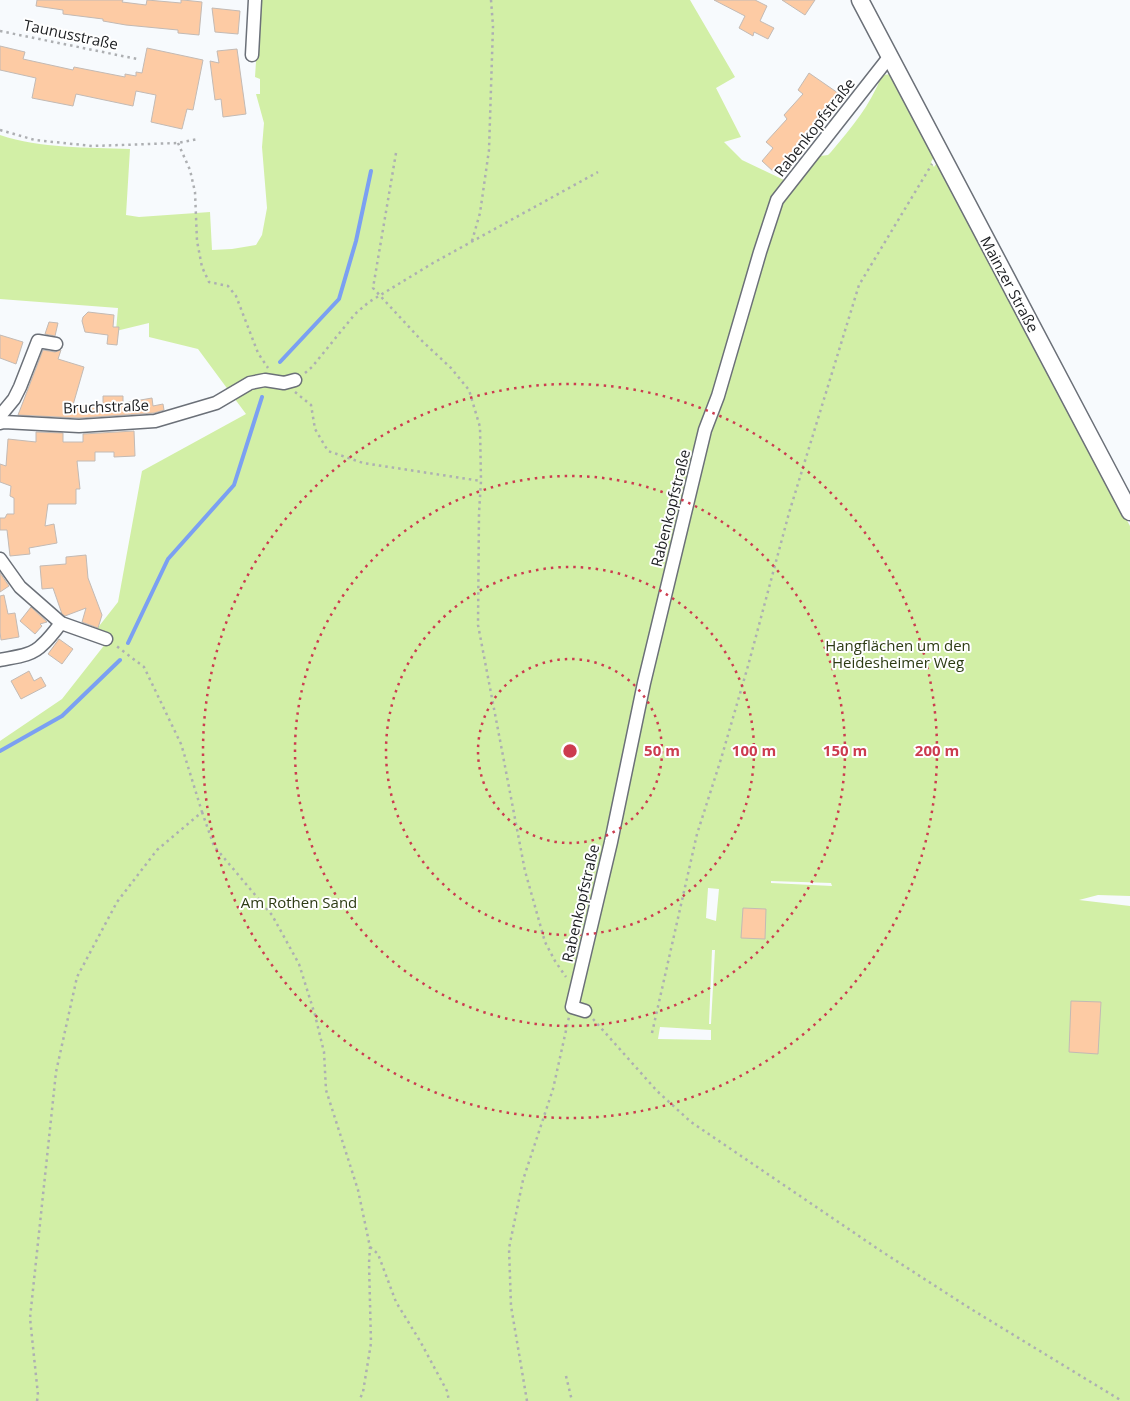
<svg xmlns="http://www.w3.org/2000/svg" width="1130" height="1401" font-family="'Open Sans',sans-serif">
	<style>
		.green { fill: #d2efa6; fill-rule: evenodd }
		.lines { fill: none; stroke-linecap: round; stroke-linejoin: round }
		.stream { stroke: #7ba0f2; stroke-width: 4 }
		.building { fill: #fdcba4; stroke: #c3bab4 }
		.minor-casing { stroke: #6b7078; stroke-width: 15 }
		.major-casing { stroke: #6b7078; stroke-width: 19 }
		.path { stroke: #adafb2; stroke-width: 2.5; stroke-dasharray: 2.5 4; stroke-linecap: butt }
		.minor { stroke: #fff; stroke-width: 12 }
		.major { stroke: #fff; stroke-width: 16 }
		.ring { fill: none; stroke: #cc3c4f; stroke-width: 2.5; stroke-dasharray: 2.5 5 }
		.labels { text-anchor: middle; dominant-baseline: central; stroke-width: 4; stroke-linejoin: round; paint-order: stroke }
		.street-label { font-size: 15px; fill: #1c1e21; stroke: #fff }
		.park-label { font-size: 15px; fill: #2d3b14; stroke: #fff }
		.centre { fill: #cc3c4f; stroke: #fff; stroke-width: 2.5 }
		.ring-label { font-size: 15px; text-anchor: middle; font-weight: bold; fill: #cc3c4f; stroke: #fff; stroke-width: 4; stroke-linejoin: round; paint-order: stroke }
	</style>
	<rect width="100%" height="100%" fill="#f7fafd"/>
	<path class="green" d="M260,0H690L735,77L716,88L741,137L724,142L742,160L784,180L789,191L820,156L828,155L831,152C852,127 870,106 882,75L893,74L935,155L931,162L934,167L938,161L1130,526V896L1098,895L1079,900L1130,906V1401H0V741L62,699L106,643L96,630L118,602L142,471L246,414L198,349L149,337V323L116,331L118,308L0,299V135C41,149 87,147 130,149L126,215L139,217L210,212L212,250L232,249L256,245L262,235L267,208L262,147L264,123L256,94H260V79L255,77ZM771,881L831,883L832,886L771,883ZM708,888L719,889L716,921L706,918ZM712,950H715L711,1024H709ZM660,1027L711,1030V1040L658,1039Z"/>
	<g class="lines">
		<g class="stream">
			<polyline points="280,362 339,299 356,241 371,171"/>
			<polyline points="128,643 168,559 234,485 262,397"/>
			<polyline points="0,751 62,716 120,660"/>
		</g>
	</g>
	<g class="building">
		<polygon points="37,0 123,0 122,2 146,5 147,0 181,3 181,0 183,0 202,2 199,35 178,33 178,30 126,25 103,21 103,19 63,14 63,10 36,6"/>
		<polygon points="714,0 755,0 767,6 760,21 774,28 768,39 754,32 753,36 739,28 745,16"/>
		<polygon points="782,0 815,0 805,15"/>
		<polygon points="212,8 240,11 238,34 215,32"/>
		<polygon points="0,46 25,52 23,59 73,70 74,67 125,77 125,74 136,76 136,72 142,73 147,48 203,60 193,110 187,109 182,129 151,122 156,95 136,91 133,106 76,94 73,106 32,98 36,78 0,70"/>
		<polygon points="237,49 246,114 223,117 221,99 215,100 210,61 219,63 217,51"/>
		<polygon points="809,73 838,93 824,114 795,146 797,148 775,173 762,161 773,148 766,142 787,119 784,115 803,94 798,90"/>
		<polygon points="88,312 114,315 113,327 119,327 117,345 107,344 108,335 85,332 82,321 83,317"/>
		<polygon points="49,322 58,323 55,336 45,334"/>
		<polygon points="0,335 23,342 16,364 0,358"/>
		<polygon points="43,350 55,352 61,350 58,359 84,367 73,405 103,406 103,396 123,396 123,403 152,398 153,406 163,404 164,410 154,413 79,418 18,415"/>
		<polygon points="134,431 135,456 114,457 114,452 95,452 95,461 77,461 80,489 76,489 76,504 48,504 45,526 54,524 57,543 29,548 30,554 10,556 7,530 0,530 0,518 5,518 7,514 14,514 14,498 10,496 11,486 0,482 0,464 6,466 8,439 36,442 36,432 63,433 63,442 83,442 83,434"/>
		<polygon points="86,555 88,578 102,615 98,628 82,622 86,608 65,616 62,614 53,588 42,589 40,566 66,564 66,557"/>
		<polygon points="0,573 9,586 0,592"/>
		<polygon points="4,595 8,614 15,613 19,637 1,640 0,632 0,596"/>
		<polygon points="31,607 47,622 40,624 42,626 35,634 20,621"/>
		<polygon points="59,639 73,649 62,664 48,654"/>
		<polygon points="29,671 34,681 41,677 46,686 21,699 11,681"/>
		<polygon points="743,908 766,909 765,939 741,938"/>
		<polygon points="1071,1001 1101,1002 1098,1054 1069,1052"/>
	</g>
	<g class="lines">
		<defs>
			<g id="minor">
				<polyline points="252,55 255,0"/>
				<polyline points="0,416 14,399 20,387 38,341 56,344"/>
				<polyline points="0,423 4,422 79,426 155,421 216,403 250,383 265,380 284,383 295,380"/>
				<polyline points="0,559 20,587 61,623 106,639"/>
				<path d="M0,660C14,657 32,656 42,645C49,639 55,631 61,623"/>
				<polyline points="585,1011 572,1007 611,842 644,683 705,430 718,396 760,252 777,200 890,56"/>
			</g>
			<polyline id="major" points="860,0 1130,512"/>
		</defs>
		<use href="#minor" class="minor-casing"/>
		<use href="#major" class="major-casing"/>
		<g class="path">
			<polyline points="0,31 137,59"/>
			<polyline points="0,130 35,140 92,146 178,143 198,139"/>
			<polyline points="178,143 190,170 195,192 197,241 202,267 209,282 228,286 236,296 258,353 268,368"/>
			<polyline points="396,153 373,288 421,340 451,368 469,390 480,427 481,481 479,513 478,625 525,871 545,942 555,961 566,977"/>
			<polyline points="472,241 480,213 489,150 493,26 491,0"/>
			<polyline points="305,373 312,367 355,314 369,302 433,263 598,172"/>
			<polyline points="295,392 311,405 315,429 328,451 363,463 481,481"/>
			<polyline points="202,812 214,846 272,915 299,964 315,1015 324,1052 326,1090 358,1190 370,1247 369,1263 371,1343 363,1392 359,1401"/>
			<polyline points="593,1019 657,1091 691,1122 881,1251 971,1309 1122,1401"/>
			<polyline points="652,1033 697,834 721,759 748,666 789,513 859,285 932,164"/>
			<polyline points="370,1247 378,1254 396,1302 420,1341 447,1391 449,1401"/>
			<polyline points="566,1376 572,1401"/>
			<polyline points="37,1401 38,1395 30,1318 56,1072 77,977 117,902 157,850 202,812 181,744 144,667 115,645"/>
			<polyline points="527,1401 511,1306 509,1248 523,1180 553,1089 569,1017"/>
		</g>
		<use href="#minor" class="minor"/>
		<use href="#major" class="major"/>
	</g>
	<g class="ring">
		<circle cx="570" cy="751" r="92"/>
		<circle cx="570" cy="751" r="184"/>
		<circle cx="570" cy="751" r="275"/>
		<circle cx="570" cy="751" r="367"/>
	</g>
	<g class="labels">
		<g class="street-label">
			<text transform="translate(71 34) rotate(12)">Taunusstraße</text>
			<text transform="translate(814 127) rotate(-52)">Rabenkopfstraße</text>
			<text transform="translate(1010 284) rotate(62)">Mainzer Straße</text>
			<text transform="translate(106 406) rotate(-2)">Bruchstraße</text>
			<text transform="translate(670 508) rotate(-76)">Rabenkopfstraße</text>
			<text transform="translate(580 903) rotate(-77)">Rabenkopfstraße</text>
		</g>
		<g class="park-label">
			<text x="898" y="645">Hangflächen um den<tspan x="898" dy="17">Heidesheimer Weg</tspan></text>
			<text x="299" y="902">Am Rothen Sand</text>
		</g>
	</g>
	<circle cx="570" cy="751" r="8" class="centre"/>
	<g class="ring-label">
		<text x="662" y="756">50 m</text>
		<text x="754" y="756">100 m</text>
		<text x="845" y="756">150 m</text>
		<text x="937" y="756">200 m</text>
	</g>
</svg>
